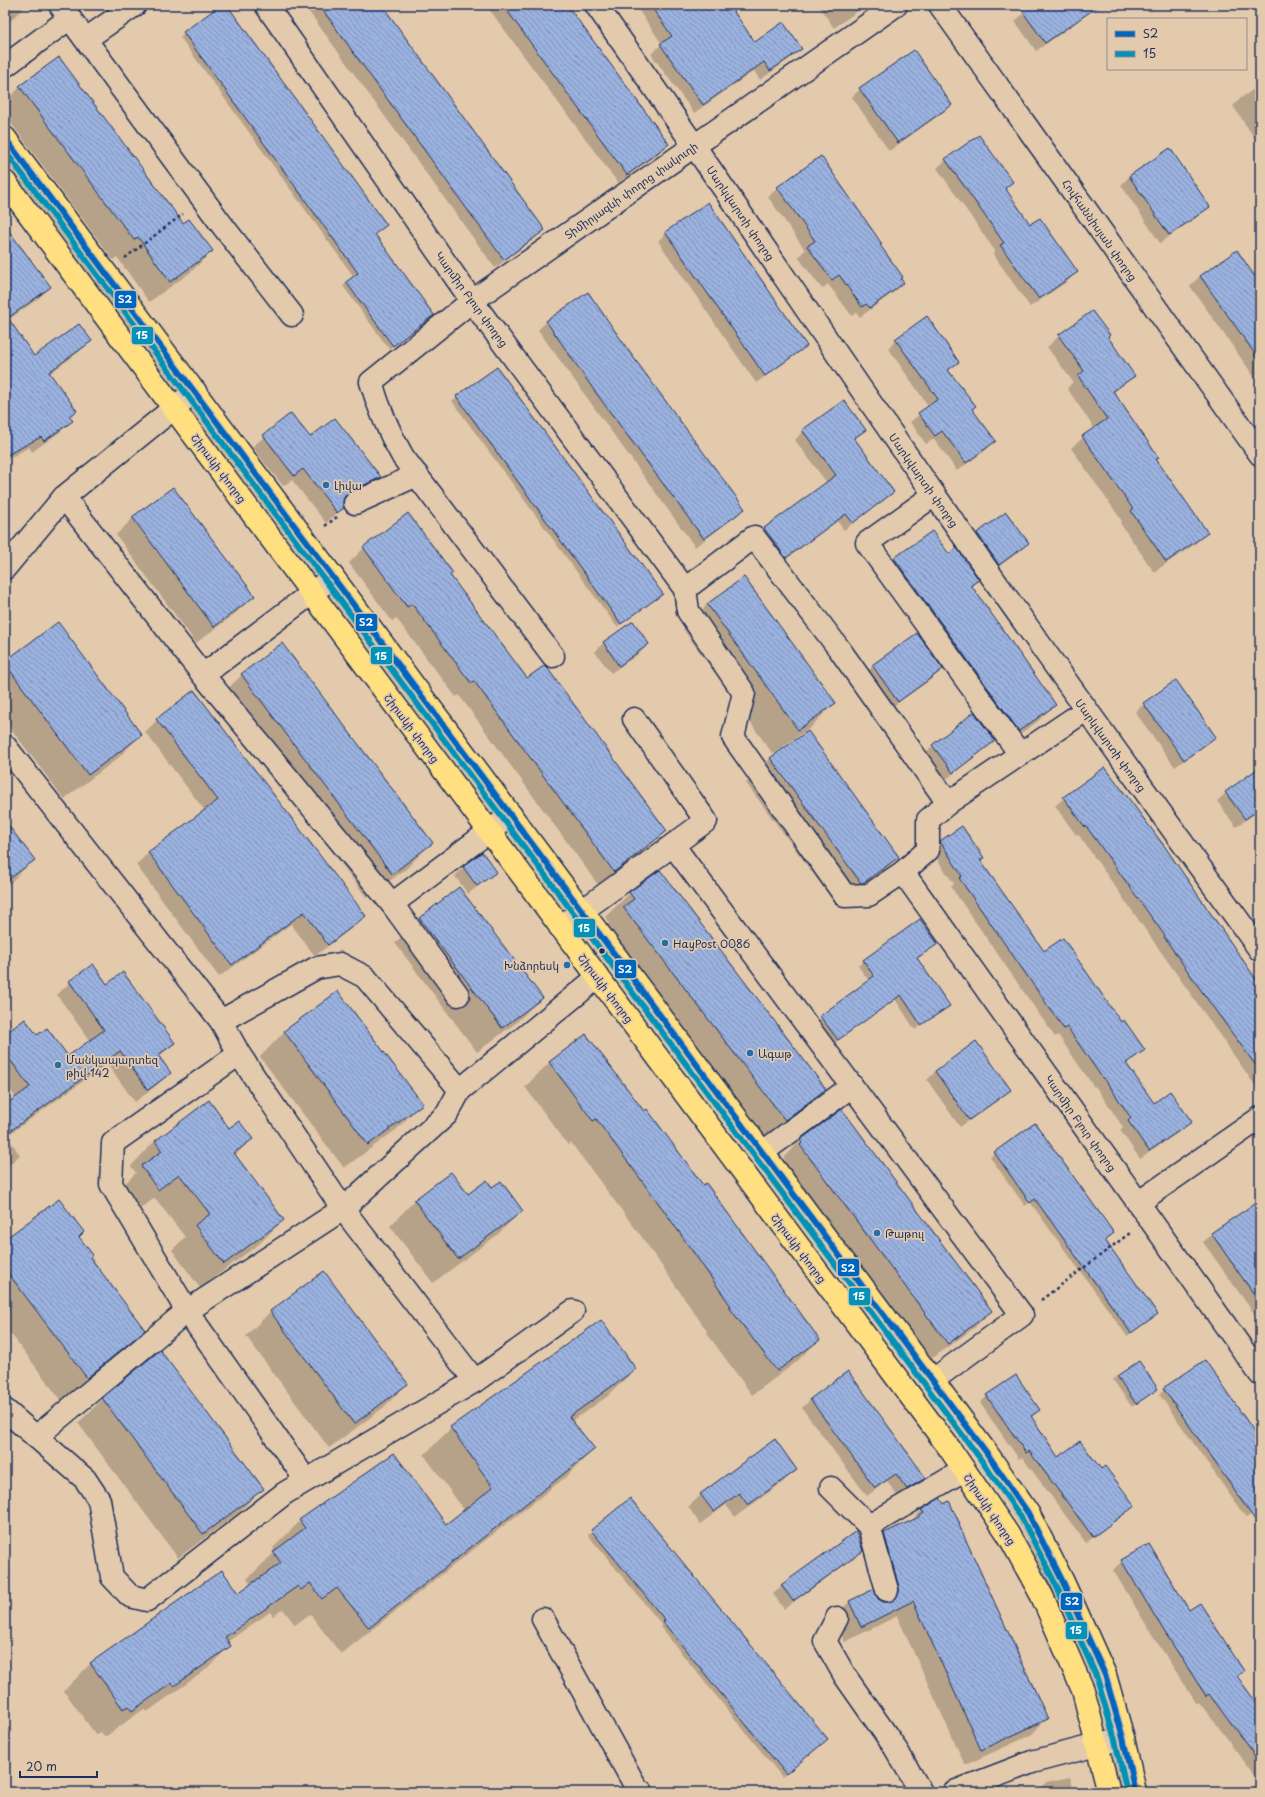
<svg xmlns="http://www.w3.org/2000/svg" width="1265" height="1797" font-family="'Playpen Sans','Noto Sans Armenian',sans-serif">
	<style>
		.shadow { fill: #0003 }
		.building { fill: url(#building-back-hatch); stroke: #1b2f5e }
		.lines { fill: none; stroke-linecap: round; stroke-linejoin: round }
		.minor-casing { stroke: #1b2f5e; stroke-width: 25 }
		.highway-casing { stroke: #1b2f5e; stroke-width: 25 }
		.path { stroke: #1b2f5e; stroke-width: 2.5; stroke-dasharray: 3 3; stroke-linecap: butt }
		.minor { stroke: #e4caac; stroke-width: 22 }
		.highway { stroke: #ffdf80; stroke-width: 22 }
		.bus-1-casing { stroke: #e4caac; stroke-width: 9 }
		.bus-2-casing { stroke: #e4caac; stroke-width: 9 }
		.bus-1 { stroke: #0065bd; stroke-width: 6 }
		.bus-2 { stroke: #0591b8; stroke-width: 6 }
		.poi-dot { fill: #1f6fb2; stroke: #e4caac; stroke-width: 1.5 }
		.bus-dot { fill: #1b2f5e; stroke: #e4caac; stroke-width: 1.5 }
		.labels { text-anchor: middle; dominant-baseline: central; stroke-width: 3.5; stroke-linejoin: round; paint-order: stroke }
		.street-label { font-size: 11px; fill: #1b2f5e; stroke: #e4caac }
		.poi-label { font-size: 11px; fill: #1b2f5e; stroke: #e4caac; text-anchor: start }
		.line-badge { stroke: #e4caac; stroke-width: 1.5 }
		.badge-label { font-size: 11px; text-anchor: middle; font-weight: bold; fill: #fff }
	</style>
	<defs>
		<pattern id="building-back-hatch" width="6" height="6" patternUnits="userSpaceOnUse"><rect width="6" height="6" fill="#9bb2df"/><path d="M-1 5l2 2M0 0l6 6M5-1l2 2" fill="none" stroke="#7e91b8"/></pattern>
	</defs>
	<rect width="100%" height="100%" fill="#e4caac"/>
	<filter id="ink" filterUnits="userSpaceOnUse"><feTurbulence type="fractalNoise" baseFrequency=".025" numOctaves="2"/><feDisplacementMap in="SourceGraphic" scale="8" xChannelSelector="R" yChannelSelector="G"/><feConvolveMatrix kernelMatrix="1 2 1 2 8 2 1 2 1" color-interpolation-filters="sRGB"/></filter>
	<g filter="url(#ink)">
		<g class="shadow">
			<polygon points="5,5 20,5 23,9 5,26"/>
			<polygon points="222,5 226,5 386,225 374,235 433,315 389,349 343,286 354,277 180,37"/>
			<polygon points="304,5 381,5 544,229 535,238 495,268"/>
			<polygon points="486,5 564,5 667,144 659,153 618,183"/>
			<polygon points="635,5 729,5 755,43 801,48 791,58 760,80 754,71 694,113 651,54 662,44"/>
			<polygon points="818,5 866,5 834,28"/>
			<polygon points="1034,5 1074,5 1082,17 1073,25 1036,51 1015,21"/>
			<polygon points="1260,85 1260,146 1233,106 1241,98"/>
			<polygon points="20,87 182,225 212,251 191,272 149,302 117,257 113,260 5,115 5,102"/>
			<polygon points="860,89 951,105 942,113 889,151 852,97"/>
			<polygon points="1169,149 1209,207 1200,215 1160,243 1121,185 1129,177"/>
			<polygon points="821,158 903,283 893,293 860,317 856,313 852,316 828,284 822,289 798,257 805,250 768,197 777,188"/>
			<polygon points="946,160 1012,182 1005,189 1030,226 1076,272 1068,281 1030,307 993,254 995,251 937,168"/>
			<polygon points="5,227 50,287 39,298 8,320 34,357 90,341 79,352 49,374 75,410 69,417 71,421 60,432 32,452 29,447 5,461"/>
			<polygon points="666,233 805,346 797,354 756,383 658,241"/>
			<polygon points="1200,276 1260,286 1260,385 1190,286"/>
			<polygon points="588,293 630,354 744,509 735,517 695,547 538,330 546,322"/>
			<polygon points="1059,336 1107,337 1134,376 1113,393 1158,457 1155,460 1206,533 1195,544 1154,572 1120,523 1122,521 1071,448 1094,428 1067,388 1073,382 1047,347"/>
			<polygon points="896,340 958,362 948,371 971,409 995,441 986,450 957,471 934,439 926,444 910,422 929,407 888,348"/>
			<polygon points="497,368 661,594 617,627 452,401"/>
			<polygon points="291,415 309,439 380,477 369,488 342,501 342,508 326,523 292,480 283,486 252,447"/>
			<polygon points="865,430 854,440 893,492 884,500 844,530 837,521 777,566 756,537 765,528 827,483 795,440 803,431"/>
			<polygon points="173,488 253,596 236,613 196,643 116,535 133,518"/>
			<polygon points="1006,513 1028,543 1020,551 990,573 969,543"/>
			<polygon points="932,533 948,555 978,580 971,587 1054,705 1037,722 1001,747 878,576 895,559"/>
			<polygon points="364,548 449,576 527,679 665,831 629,865 599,886 459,695 456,697 396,618 392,621 349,563"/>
			<polygon points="744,578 834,703 810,728 773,754 683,629 707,605"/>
			<polygon points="632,622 648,644 640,653 611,673 595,652 603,643"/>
			<polygon points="917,634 942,669 933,678 889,709 864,675 873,666"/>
			<polygon points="5,663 141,735 117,759 64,799 5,721"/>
			<polygon points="242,675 431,843 407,868 367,898 217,699"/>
			<polygon points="1144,704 1215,737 1206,745 1175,767 1135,712"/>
			<polygon points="157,720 365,916 352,928 315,956 291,924 219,977 136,865 148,853 205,811 145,732"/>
			<polygon points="994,741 944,781 924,754 933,746"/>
			<polygon points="771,758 898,857 873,881 838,907 746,783"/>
			<polygon points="1260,773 1260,810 1236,827 1217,801 1226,793"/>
			<polygon points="1064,798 1260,987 1259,1091 1078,834 1076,835 1055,806"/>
			<polygon points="5,822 33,860 5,888"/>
			<polygon points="941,842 983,858 980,860 1043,952 1120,1023 1144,1050 1126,1065 1154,1104 1190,1122 1182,1130 1140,1159 1120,1130 1123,1127 1095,1086 1094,1087 1058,1035 1055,1037 951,887 954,884 932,852"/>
			<polygon points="464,867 496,872 468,894 455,876"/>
			<polygon points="459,889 541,998 517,1022 477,1052 395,943 419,919"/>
			<polygon points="630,893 825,1089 801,1114 760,1144 600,932 609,923 605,917"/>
			<polygon points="936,944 917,959 948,1006 943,1011 915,1030 895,999 832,1045 816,1022 869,981 858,966 864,961"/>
			<polygon points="70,982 107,986 174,1043 159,1057 170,1073 157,1085 135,1102 107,1064 7,1136 20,1155 5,1169 5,1106 16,1098 5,1083 5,1035 37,1036 67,1058 90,1041 57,995"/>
			<polygon points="338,992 421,1104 397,1129 344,1168 260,1057 284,1032"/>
			<polygon points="976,1043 1010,1090 1001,1098 960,1127 927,1080 935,1072"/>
			<polygon points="550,1062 644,1113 819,1340 794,1364 752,1395 706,1332 707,1331 641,1236 571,1143 568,1145 525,1087"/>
			<polygon points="841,1111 991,1311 974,1328 930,1360 783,1163 785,1161 784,1158 800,1141"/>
			<polygon points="1035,1124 1113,1233 1104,1241 1157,1314 1127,1336 1030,1202 1025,1206 990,1157"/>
			<polygon points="229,1129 251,1139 235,1156 283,1220 259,1244 200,1288 172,1250 185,1237 155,1198 134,1213 117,1191 136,1173 131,1166 155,1141"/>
			<polygon points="451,1174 468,1196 492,1189 522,1211 497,1235 433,1283 390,1226 414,1201"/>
			<polygon points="1260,1215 1260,1322 1203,1242 1212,1234"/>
			<polygon points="78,1237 89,1257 143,1330 119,1354 62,1402 5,1326 5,1240"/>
			<polygon points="324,1272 407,1384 383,1408 329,1448 246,1336 270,1312"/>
			<polygon points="160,1351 263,1488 238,1513 178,1558 78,1423 103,1399"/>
			<polygon points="635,1369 608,1396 572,1421 594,1449 567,1476 341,1654 310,1614 295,1625 283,1609 273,1616 270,1612 227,1642 230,1646 203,1672 147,1712 144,1709 105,1737 101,1732 96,1735 64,1691 90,1664 222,1571 238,1594 251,1585 247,1579 276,1551 273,1548 300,1521 446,1526 465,1511 424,1455 451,1428"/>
			<polygon points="848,1373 925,1478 916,1486 898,1497 887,1481 867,1496 802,1408 810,1400"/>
			<polygon points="1117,1376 1157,1389 1132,1407 1113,1380"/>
			<polygon points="1164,1389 1256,1437 1258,1435 1260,1438 1260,1517 1256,1511 1246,1518 1159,1394"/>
			<polygon points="987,1396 1039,1410 1031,1418 1057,1459 1100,1470 1134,1506 1086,1543 1022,1457 1019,1459 980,1403"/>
			<polygon points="795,1470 782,1483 735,1517 726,1505 700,1524 688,1507 701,1495"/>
			<polygon points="630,1500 827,1739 782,1777 660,1627 662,1625 588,1535"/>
			<polygon points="922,1510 958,1525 1046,1719 1031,1735 965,1765 897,1616 845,1642 833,1618 849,1602 873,1591 877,1599 883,1602 869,1550 885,1534 910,1522"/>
			<polygon points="862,1550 853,1559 784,1609 773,1594 782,1585"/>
			<polygon points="1122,1561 1189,1611 1243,1671 1237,1677 1260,1709 1260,1772 1255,1776 1200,1702 1197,1704 1153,1636 1113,1570"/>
			<polygon points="1070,1778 1073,1792 1038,1792 1046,1783"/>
		</g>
		<g class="building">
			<polygon points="221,5 227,5 387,225 375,234 434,315 393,346 346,282 358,273 183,32"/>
			<polygon points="319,5 382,5 545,230 504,260"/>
			<polygon points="503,5 567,5 669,144 627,175"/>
			<polygon points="650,5 729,5 755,42 783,22 802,49 770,71 764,62 703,105 660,44 672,36"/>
			<polygon points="1018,5 1100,5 1045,43"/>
			<polygon points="914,50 952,105 898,143 859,88"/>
			<polygon points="59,57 183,223 189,219 213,251 170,282 138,237 134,240 19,86"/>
			<polygon points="979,135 1013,182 1005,188 1030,224 1040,218 1078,272 1039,299 1000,245 1004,243 945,159"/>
			<polygon points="1170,148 1210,207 1169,235 1129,176"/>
			<polygon points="821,156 882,244 880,245 903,277 901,279 904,283 870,308 866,304 862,307 839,275 832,280 807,246 815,241 777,187"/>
			<polygon points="708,202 807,346 765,376 665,232"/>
			<polygon points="5,226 51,287 8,318 34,356 79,324 92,341 49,372 77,411 69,416 73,421 44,441 41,437 5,456"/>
			<polygon points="1237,250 1260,284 1260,361 1200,276"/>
			<polygon points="588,292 631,354 745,509 704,539 596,393 546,321"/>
			<polygon points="1092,311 1110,335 1108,337 1135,376 1113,391 1159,458 1156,459 1208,533 1166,562 1131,511 1133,509 1082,436 1107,419 1078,376 1084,371 1058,335"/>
			<polygon points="927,316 959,362 948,370 976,406 972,409 996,441 966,463 942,431 935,436 918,413 938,399 895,339"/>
			<polygon points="497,367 663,594 621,624 456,396"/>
			<polygon points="844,400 866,430 854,438 894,492 853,523 846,514 786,558 764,528 836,475 802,430"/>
			<polygon points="291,413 310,437 335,418 381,477 350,492 345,496 343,501 344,508 337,513 303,469 294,476 263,435"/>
			<polygon points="173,487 255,596 214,627 132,517"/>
			<polygon points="1006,512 1029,543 999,565 977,533"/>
			<polygon points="408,513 453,573 450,575 527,678 545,665 667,831 614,872 474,681 471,683 412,604 407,607 363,547"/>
			<polygon points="932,531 949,554 957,548 979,580 971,585 1056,705 1019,731 894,558"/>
			<polygon points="744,577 836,703 798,730 707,604"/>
			<polygon points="633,621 649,644 619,666 603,642"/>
			<polygon points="58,622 142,735 88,775 5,664 5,661"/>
			<polygon points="917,633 943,669 898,702 872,665"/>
			<polygon points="282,643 433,843 392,874 241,674"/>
			<polygon points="1176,680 1216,737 1184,760 1143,703"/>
			<polygon points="194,690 366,916 328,945 304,912 232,965 148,852 218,800 156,719"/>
			<polygon points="974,712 995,741 953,773 932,745"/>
			<polygon points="808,731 899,857 863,883 861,883 770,758"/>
			<polygon points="1105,767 1165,847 1260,985 1260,1071 1210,1003 1164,937 1165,936 1086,826 1085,827 1063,797"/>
			<polygon points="1260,767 1260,809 1245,819 1225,792"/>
			<polygon points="5,821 35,860 5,882"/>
			<polygon points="962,826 984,858 980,860 1044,951 1063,938 1121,1022 1124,1020 1145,1050 1126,1063 1154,1103 1170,1091 1192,1122 1149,1151 1128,1121 1131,1118 1104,1078 1103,1079 1067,1027 1064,1029 959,878 962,876 940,841"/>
			<polygon points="482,852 497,872 477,886 463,867"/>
			<polygon points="660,870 826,1089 785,1120 623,907 634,899 629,892"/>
			<polygon points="459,887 543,998 502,1028 419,918"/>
			<polygon points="920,919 938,944 917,958 950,1006 921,1025 901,995 838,1040 820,1016 874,976 863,960"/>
			<polygon points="93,964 107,984 123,972 175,1043 158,1055 171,1073 148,1090 120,1051 5,1135 5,1105 30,1087 5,1053 5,1034 25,1019 37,1035 47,1028 68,1056 104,1030 69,981"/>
			<polygon points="338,991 423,1104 368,1145 284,1031"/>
			<polygon points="586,1034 644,1111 647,1109 703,1185 706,1183 820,1340 777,1371 729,1307 731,1306 665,1212 596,1119 593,1121 549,1062"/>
			<polygon points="976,1041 1011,1090 969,1120 935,1071"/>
			<polygon points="209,1100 229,1128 239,1121 253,1139 234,1153 284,1220 224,1264 195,1225 210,1214 179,1174 158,1190 141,1166 162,1151 155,1141"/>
			<polygon points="842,1109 992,1311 948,1344 800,1145 802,1143 800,1140"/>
			<polygon points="1035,1123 1114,1233 1105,1240 1158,1314 1131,1333 1035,1199 1030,1203 994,1152"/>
			<polygon points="451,1172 468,1194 487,1180 492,1187 501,1181 523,1211 458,1259 414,1200"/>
			<polygon points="59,1199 84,1232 79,1237 93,1255 90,1257 145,1330 87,1378 5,1269 5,1239"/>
			<polygon points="1260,1200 1260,1303 1211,1233"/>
			<polygon points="324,1271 408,1384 354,1424 270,1311"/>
			<polygon points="601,1320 636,1369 569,1417 595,1449 369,1628 337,1588 322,1599 310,1583 301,1590 298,1586 225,1637 231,1646 174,1686 172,1683 132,1711 128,1706 123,1709 90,1663 222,1570 238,1593 281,1563 273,1552 305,1528 299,1520 394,1453 446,1524 493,1487 450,1427"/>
			<polygon points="160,1350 264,1489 203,1534 102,1398"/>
			<polygon points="1205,1360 1260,1440 1260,1527 1163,1388"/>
			<polygon points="1139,1361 1158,1389 1136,1404 1117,1376"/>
			<polygon points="848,1371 921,1471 926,1478 907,1489 896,1474 875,1488 810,1399"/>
			<polygon points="1016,1375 1040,1410 1031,1416 1058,1457 1080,1441 1101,1469 1105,1466 1135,1506 1093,1537 1029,1451 1026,1453 986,1395"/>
			<polygon points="775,1439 797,1470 748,1505 739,1493 714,1512 700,1494"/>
			<polygon points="630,1498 828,1739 786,1774 663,1622 665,1620 591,1530"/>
			<polygon points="940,1498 944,1504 949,1501 960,1524 959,1525 1048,1719 981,1750 913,1601 861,1627 849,1601 874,1589 878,1599 884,1602 890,1602 896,1598 899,1593 899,1587 884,1533 917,1518 924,1513 921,1510"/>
			<polygon points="856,1531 863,1551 793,1601 781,1585"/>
			<polygon points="1149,1544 1189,1610 1200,1603 1244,1671 1237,1676 1260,1708 1260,1763 1209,1694 1206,1696 1162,1628 1121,1560"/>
		</g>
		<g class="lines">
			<defs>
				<g id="minor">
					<polyline points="60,5 222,225 292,315"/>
					<polyline points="266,5 472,301 685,589 688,611 744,693 733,737 845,896 869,895 903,872 928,850 928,820 948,803 1086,710"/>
					<path d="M596,5C711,167 821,333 936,497C1042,649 1151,800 1260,950"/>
					<polyline points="940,5 1260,454"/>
					<polyline points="86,39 135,5"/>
					<polyline points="5,66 70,18"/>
					<polyline points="934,495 867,543 1020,754"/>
					<polyline points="64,497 203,675 392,904 458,995"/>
					<polyline points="355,503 417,475"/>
					<polyline points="5,568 64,497 195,391"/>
					<polyline points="685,589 754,537 840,650 948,803"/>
					<path d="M553,656L403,457C389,433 379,409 371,382L472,301L896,5"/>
					<polyline points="203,675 333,577"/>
					<polyline points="5,746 221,1021 239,1054 343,1209 475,1381"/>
					<polyline points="673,845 1022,1315 933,1380"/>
					<polyline points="903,872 1260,1374"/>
					<polyline points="392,904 511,815"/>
					<polyline points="560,927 706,821 634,719"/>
					<polyline points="221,1021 316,968 340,964 365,977 460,1090"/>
					<polyline points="239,1054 113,1143 111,1184 187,1311 306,1480"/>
					<polyline points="763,1152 852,1086"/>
					<polyline points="1138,1203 1260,1118"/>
					<polyline points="5,1410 85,1479 99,1500 112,1577 130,1596 147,1600 285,1493 475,1381 573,1311"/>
					<polyline points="36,1437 187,1311 343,1209 447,1114 460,1090 598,977"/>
					<polyline points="831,1488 869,1526 887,1590"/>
					<polyline points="869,1526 964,1470"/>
					<polyline points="837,1618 825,1641 845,1676 894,1746 921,1792"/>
					<polyline points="543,1619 636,1787 642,1792"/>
					<polyline points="954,1792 1032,1762 1123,1738"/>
				</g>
				<g id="highway">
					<polyline points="5,138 986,1452 1028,1513 1063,1582 1105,1675 1123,1738 1135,1792"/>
					<polyline points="5,182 950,1449 1008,1534 1042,1596 1083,1690 1109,1792"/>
				</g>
			</defs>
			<use href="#minor" class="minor-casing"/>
			<use href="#highway" class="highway-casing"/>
			<g class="path">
				<polyline points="125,258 183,214"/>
				<polyline points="325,526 337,517"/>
				<polyline points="1041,1300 1130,1233"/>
			</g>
			<use href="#minor" class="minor"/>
			<use href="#highway" class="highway"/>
			<defs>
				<polyline id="bus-1" points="5,138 986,1452 1028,1513 1063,1582 1105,1675 1123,1738 1135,1792"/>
				<polyline id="bus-2" points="5,151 979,1457 1021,1517 1056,1585 1097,1678 1115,1740 1127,1792"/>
			</defs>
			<use href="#bus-1" class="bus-1-casing"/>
			<use href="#bus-2" class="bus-2-casing"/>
			<use href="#bus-1" class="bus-1"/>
			<use href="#bus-2" class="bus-2"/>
		</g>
	</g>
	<g class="poi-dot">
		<circle cx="326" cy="485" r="4"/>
		<circle cx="665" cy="943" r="4"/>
		<circle cx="567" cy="965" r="4"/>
		<circle cx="750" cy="1053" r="4"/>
		<circle cx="58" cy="1065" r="4"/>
		<circle cx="877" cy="1233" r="4"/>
	</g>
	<circle class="bus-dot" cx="602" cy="951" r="3.5"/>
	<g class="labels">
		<g class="street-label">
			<text transform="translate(631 190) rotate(-35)">Տիմիրյազևի փողոց փակուղի</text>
			<text transform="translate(741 213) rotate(56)">Մարկվարտի փողոց</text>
			<text transform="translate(1100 230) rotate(55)">Հովհաննիսյան փողոց</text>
			<text transform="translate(472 299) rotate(54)">Կարմիր Բլուր փողոց</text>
			<text transform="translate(219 468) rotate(53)">Շիրակի փողոց</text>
			<text transform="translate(924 480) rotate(55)">Մարկվարտի փողոց</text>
			<text transform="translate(412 728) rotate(53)">Շիրակի փողոց</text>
			<text transform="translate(1111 745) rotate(54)">Մարկվարտի փողոց</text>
			<text transform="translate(606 988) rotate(53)">Շիրակի փողոց</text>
			<text transform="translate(1081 1123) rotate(55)">Կարմիր Բլուր փողոց</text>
			<text transform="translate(799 1248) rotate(53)">Շիրակի փողոց</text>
			<text transform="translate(990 1509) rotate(56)">Շիրակի փողոց</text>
		</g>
		<g class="poi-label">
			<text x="334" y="485">Լիվա</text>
			<text x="673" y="943">HayPost 0086</text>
			<text x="559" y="965" text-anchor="end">Խնձորեսկ</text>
			<text x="758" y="1053">Ագաթ</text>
			<text x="66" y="1059">Մանկապարտեզ<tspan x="66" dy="13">թիվ 142</tspan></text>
			<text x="885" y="1233">Թաթուլ</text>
		</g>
	</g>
	<g class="line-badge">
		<rect x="114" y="290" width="23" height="19" rx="4" fill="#0065bd"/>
		<rect x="131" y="326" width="23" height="19" rx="4" fill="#0591b8"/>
		<rect x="355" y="613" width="23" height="19" rx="4" fill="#0065bd"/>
		<rect x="370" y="646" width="23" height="19" rx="4" fill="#0591b8"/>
		<rect x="573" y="918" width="23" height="20" rx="4" fill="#0591b8"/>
		<rect x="614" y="959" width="23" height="20" rx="4" fill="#0065bd"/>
		<rect x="837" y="1258" width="23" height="19" rx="4" fill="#0065bd"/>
		<rect x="848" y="1287" width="23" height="19" rx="4" fill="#0591b8"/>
		<rect x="1060" y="1592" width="23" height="19" rx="4" fill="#0065bd"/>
		<rect x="1065" y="1621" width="23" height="19" rx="4" fill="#0591b8"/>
	</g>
	<g class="badge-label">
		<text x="125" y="303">Տ2</text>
		<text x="142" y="339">15</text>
		<text x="366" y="626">Տ2</text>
		<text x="381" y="660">15</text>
		<text x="584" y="932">15</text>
		<text x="625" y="973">Տ2</text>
		<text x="848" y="1272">Տ2</text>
		<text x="859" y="1300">15</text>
		<text x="1072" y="1605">Տ2</text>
		<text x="1076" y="1634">15</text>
	</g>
	<rect width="1265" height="1797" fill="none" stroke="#e4caac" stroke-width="20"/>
	<rect x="10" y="10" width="1245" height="1777" fill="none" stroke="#1b2f5e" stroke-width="1.5" filter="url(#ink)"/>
	<rect x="1107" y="18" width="140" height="52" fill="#e4caac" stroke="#948c8d"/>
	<rect x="1115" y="31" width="20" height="6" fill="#0065bd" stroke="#948c8d"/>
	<text x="1143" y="38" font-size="12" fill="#1b2f5e">Տ2</text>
	<rect x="1115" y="51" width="20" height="6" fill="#0591b8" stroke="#948c8d"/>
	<text x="1143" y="58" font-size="12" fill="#1b2f5e">15</text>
	<path d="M20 1771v6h77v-6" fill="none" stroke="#1b2f5e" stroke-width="2"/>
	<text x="26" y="1771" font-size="12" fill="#1b2f5e" stroke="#e4caac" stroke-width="3" paint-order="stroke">20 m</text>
</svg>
